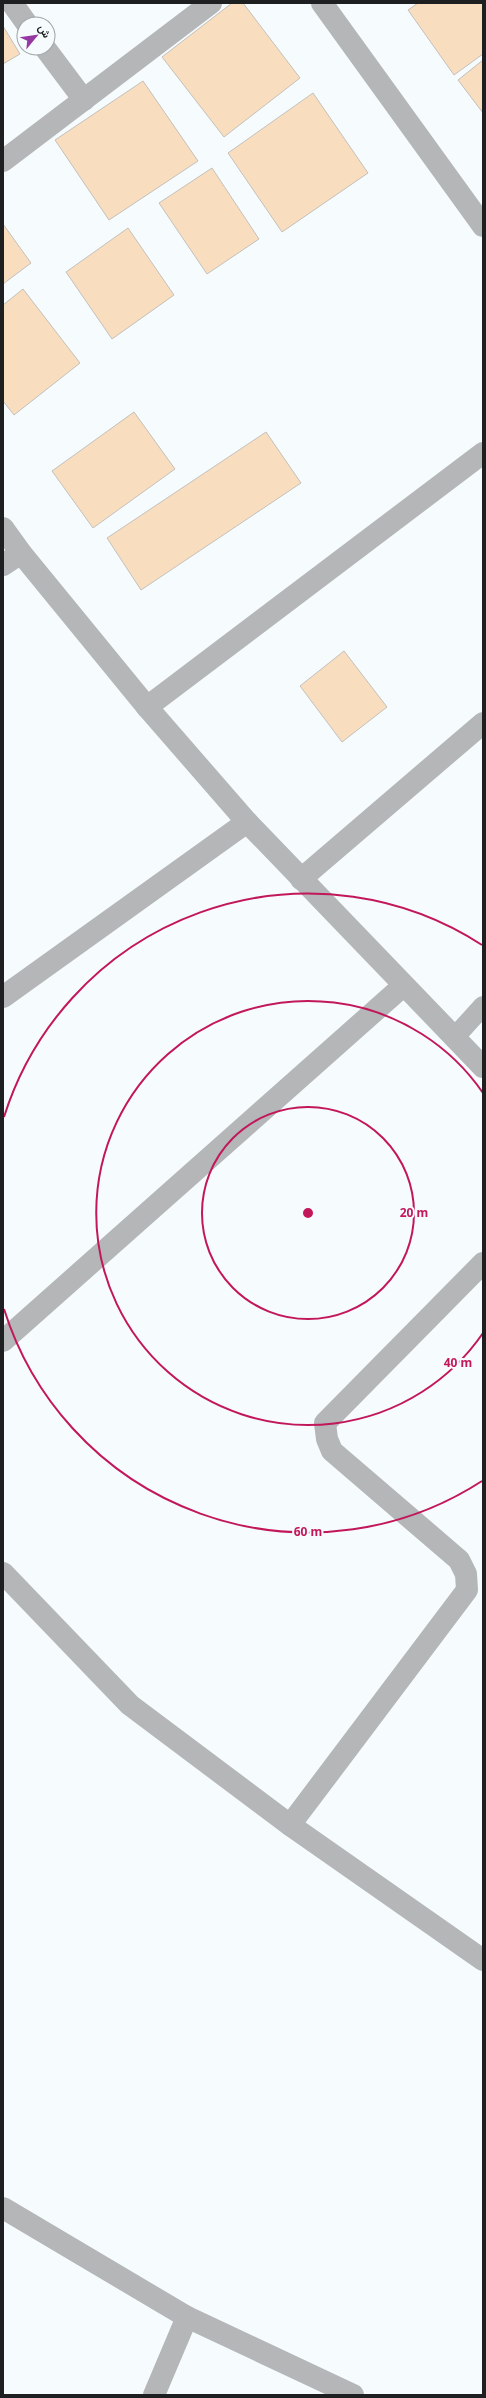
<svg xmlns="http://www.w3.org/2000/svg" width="486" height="2398" font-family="'Noto Sans',Vazirmatn,sans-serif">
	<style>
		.building { fill: #f8ddbe; stroke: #c4c0bb }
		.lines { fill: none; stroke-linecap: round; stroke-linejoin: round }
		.service { stroke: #b4b6b8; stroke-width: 20 }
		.minor { stroke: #b4b6b8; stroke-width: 22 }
		.ring { fill: none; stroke: #c2185b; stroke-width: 2 }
		.centre { fill: #c2185b; stroke: #f6fbfe; stroke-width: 2 }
		.ring-label { font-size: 12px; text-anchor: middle; font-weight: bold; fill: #c2185b; stroke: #f6fbfe; stroke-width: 4; stroke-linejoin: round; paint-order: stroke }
	</style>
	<rect width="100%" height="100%" fill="#f6fbfe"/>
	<g class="building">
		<polygon points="232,3 243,3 300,78 224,137 162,57"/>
		<polygon points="418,3 483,3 483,54 454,75 408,10"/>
		<polygon points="3,26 20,54 3,64"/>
		<polygon points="483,60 483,113 458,80"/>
		<polygon points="143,81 198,161 109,220 55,140"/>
		<polygon points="313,93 368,173 282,232 228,153"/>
		<polygon points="212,168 259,239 207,274 159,203"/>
		<polygon points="3,224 31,263 3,284"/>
		<polygon points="128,228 174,295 112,339 66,272"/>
		<polygon points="23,289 80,363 14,415 3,401 3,305"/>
		<polygon points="134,412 175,469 93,528 52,471"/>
		<polygon points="266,432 301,483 141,590 107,538"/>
		<polygon points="344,651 387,707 342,742 300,686"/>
	</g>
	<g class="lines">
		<polyline class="service" points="454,1038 483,1006"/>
		<g class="minor">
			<polyline points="12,3 27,24"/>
			<polyline points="322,3 483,226"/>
			<polyline points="45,48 84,100"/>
			<polyline points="3,161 211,3"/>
			<polyline points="3,528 21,553 147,707 247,822 483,1067"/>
			<polyline points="3,565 21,553"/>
			<polyline points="147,707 483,453"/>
			<polyline points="301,879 483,723"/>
			<polyline points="3,997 247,822"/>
			<polyline points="3,1341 403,986"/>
			<polyline points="3,1573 130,1705 290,1825 483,1960"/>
			<polyline points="290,1825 467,1590 466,1574 459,1560 332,1451 327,1439 325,1423 483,1263"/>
			<polyline points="3,2208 187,2317 353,2395"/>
			<polyline points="154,2395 187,2317"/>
		</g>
	</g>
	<g class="ring">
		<circle cx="308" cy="1213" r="106"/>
		<path d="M483 1333A212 212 0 1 1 483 1093"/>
		<path d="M482 1481A319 319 0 0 1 4 1309M4 1117A319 319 0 0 1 482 945"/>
	</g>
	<circle cx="308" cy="1213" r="6" class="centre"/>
	<g class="ring-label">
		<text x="414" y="1217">20 m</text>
		<text x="458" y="1367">40 m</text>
		<text x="308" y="1536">60 m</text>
	</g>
	<rect width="486" height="2398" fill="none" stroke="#1d1f20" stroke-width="8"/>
	<g transform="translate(36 36) rotate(61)"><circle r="19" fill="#f6fbfe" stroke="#9fa3a5"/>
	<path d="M0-3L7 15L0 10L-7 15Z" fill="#9638a2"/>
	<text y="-6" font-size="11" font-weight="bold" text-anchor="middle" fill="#1d1f20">ش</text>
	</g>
</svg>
